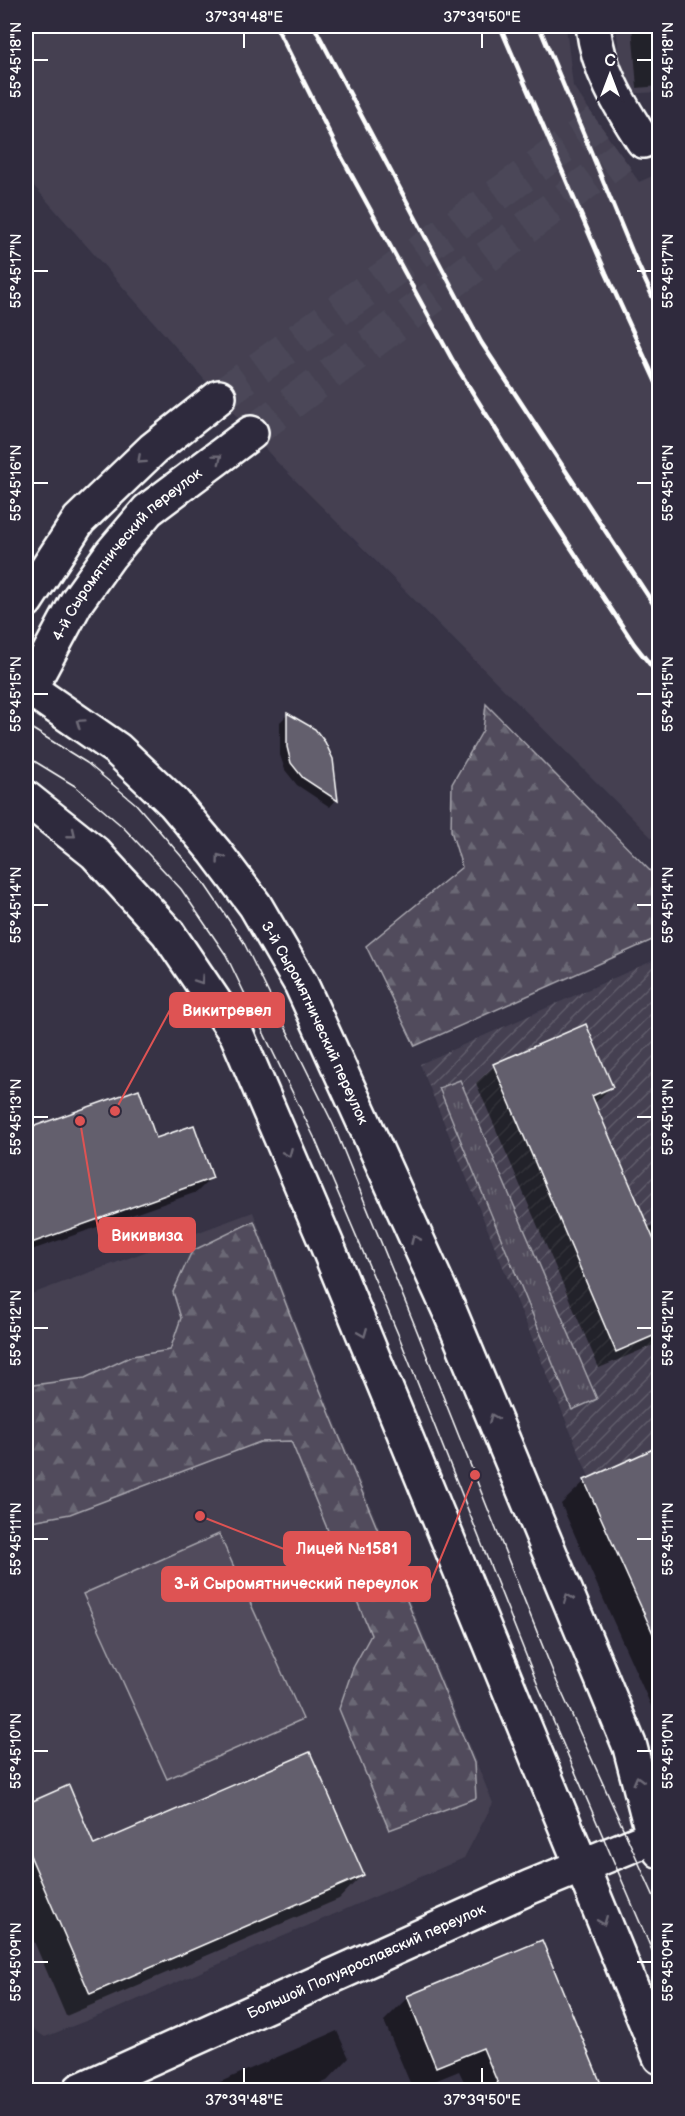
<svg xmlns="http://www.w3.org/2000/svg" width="685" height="2116" font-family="'Balsamiq Sans',sans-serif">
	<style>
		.built { fill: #444051 }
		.industrial { fill: url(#industrial-furrows) }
		.grass { fill: url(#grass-tufts); stroke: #a8a6ae; stroke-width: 1.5 }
		.forest { fill: url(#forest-firs); stroke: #a8a6ae; stroke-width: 1.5 }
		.pitch { fill: #514c5c; stroke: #a8a6ae; stroke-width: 1.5 }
		.shadow { fill: #0007 }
		.building { fill: #635f6d; stroke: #fff; stroke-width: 1.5 }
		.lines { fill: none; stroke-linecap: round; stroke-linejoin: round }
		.minor-tunnel { stroke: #4b4758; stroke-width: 33; stroke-dasharray: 33 16; stroke-linecap: butt }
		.minor-casing { stroke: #fff; stroke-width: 38 }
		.major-casing { stroke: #fff; stroke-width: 38 }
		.minor { stroke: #2f2a3d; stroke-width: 33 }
		.major { stroke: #2f2a3d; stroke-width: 33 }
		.tram { stroke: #fff; stroke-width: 1.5 }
		.rail { stroke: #fff; stroke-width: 4.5 }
		.oneway { stroke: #6d6a77 }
		.ticks { fill: none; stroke: #fff; stroke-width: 2 }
		.labels { text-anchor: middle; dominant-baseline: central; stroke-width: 4.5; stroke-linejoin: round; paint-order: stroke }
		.street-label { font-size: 15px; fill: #fff; stroke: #2f2a3d }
		.leader { fill: none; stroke: #de5353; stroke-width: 2 }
		.callout-dot { fill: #de5353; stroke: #2f2a3d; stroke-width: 2 }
		.callout { fill: #de5353; stroke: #de5353; stroke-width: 2 }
		.callout-label { font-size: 16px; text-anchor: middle; font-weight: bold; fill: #fff }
		.neatline { fill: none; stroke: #fff; stroke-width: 2 }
		.ticks-label { font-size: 15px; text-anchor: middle; fill: #fff }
	</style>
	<defs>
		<pattern id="industrial-furrows" width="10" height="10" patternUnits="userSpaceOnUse" patternTransform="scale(1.5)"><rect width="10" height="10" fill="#444051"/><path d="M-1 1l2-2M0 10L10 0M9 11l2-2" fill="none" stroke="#605d6b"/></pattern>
		<pattern id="grass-tufts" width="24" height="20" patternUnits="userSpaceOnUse" patternTransform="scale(1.5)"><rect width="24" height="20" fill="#514c5c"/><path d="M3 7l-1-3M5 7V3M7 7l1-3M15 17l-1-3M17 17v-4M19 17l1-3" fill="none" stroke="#6b6774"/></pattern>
		<pattern id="forest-firs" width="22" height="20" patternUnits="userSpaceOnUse" patternTransform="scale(1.5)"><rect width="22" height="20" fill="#514c5c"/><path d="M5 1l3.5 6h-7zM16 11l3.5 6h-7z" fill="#6b6774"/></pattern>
	</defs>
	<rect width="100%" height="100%" fill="#373345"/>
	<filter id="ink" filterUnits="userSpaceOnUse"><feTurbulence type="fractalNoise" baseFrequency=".0167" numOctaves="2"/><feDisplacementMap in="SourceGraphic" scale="12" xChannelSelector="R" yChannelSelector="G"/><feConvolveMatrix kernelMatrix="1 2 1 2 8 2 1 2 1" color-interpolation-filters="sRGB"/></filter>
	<g filter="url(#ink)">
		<g class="built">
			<polygon points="26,26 566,26 573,86 639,182 659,173 659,845 276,461 26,177"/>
			<polygon points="616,26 659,26 659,92 624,94"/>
			<polygon points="253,1212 307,1353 493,1803 464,1858 111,2011 45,2037 26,2025 26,1296"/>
		</g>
		<polygon class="industrial" points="659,958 659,1648 420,1064"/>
		<polygon class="grass" points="460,1080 597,1399 572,1410 439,1088"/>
		<g class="forest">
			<polygon points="486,704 659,880 659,937 415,1046 366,946 462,867 451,831 452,784 483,730"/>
			<polygon points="254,1221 306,1356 474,1763 476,1798 389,1830 339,1709 353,1668 371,1635 291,1441 260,1442 70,1514 26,1522 26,1386 85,1378 132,1356 170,1350 181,1318 173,1292 192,1251"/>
		</g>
		<polygon class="pitch" points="219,1534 303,1719 167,1779 83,1594"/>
		<g class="shadow">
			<polygon points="632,26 660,26 660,86 637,88"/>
			<polygon points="287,715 331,760 336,800 330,807 297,785 285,770 280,755 280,722"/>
			<polygon points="585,1026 611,1087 594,1104 647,1228 660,1223 660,1342 599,1368 476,1083 494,1066"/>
			<polygon points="138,1091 155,1140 211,1178 197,1192 26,1252 26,1131"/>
			<polygon points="660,1448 660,1705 652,1708 561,1504 585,1481"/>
			<polygon points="68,1787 94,1847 362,1875 339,1899 66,2016 26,1923 26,1805"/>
			<polygon points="408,1997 603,2090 468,2090 459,2071 413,2090 384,2021"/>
			<polygon points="337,2031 349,2058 327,2081 306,2090 202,2090"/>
		</g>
		<g class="building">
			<polygon points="287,713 315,729 325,742 333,759 338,801 303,778 291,763 287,747"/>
			<polygon points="586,1024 613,1087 592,1096 660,1254 660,1333 616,1352 493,1064"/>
			<polygon points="139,1089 156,1138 194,1125 213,1178 26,1245 26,1129"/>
			<polygon points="660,1446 660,1649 584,1480"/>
			<polygon points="310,1752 364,1875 90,1994 26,1846 26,1804 69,1785 94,1845"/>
			<polygon points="542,1940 604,2091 501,2091 483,2048 436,2067 407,1996"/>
		</g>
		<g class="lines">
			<g class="minor-tunnel">
				<polyline points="219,397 598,122"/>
				<polyline points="251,433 622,156"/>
			</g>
			<defs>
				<g id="minor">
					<path d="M593,26C598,70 619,104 643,141"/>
					<polyline points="26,601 79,520 153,449 219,397"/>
					<path id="s1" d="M26,696L77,601L110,555L148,510L251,433"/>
					<path id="s2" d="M80,2090L530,1887L660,1834"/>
				</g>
				<g id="major">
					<path id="s3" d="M26,686L117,749L174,803L215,852L255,905L301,984L450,1312L602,1679L630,1747L653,1836L660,1851"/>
					<polyline points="26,798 95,853 168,933 237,1035 327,1245 660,2057"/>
				</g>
			</defs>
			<use href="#minor" class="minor-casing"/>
			<use href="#major" class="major-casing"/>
			<use href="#minor" class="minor"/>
			<use href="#major" class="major"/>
			<g class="tram">
				<polyline points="26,725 87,763 136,804 201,879 243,941 333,1124 415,1326 557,1682 660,1910"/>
				<polyline points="26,756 75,786 123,827 181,889 226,955 315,1139 398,1334 539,1688 660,1969"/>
			</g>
			<g class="rail">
				<polyline points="276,26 340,154 453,361 543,505 634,644 660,677"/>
				<polyline points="314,26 481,342 660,614"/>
				<polyline points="500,26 606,273 660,391"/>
				<polyline points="539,26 634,256 660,313"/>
			</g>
		</g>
		<defs><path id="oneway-chevron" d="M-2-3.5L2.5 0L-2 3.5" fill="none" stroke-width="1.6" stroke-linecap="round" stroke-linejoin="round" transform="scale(1.5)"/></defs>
		<g class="oneway">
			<use href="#oneway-chevron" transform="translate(218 458) rotate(-37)"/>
			<use href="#oneway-chevron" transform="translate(141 460) rotate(138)"/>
			<use href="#oneway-chevron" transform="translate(80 723) rotate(-145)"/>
			<use href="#oneway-chevron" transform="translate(72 834) rotate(39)"/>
			<use href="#oneway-chevron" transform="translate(220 858) rotate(-127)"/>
			<use href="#oneway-chevron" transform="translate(200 980) rotate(56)"/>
			<use href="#oneway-chevron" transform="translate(288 1153) rotate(67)"/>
			<use href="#oneway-chevron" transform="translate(415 1239) rotate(-114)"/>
			<use href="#oneway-chevron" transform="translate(363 1333) rotate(68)"/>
			<use href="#oneway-chevron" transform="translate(493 1418) rotate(-112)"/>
			<use href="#oneway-chevron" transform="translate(568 1598) rotate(-112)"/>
			<use href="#oneway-chevron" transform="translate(638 1780) rotate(-105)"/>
			<use href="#oneway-chevron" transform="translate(603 1921) rotate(68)"/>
		</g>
	</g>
	<path class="ticks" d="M244,33V48M482,33V48M33,60H48M637,60H652M33,271H48M637,271H652M33,483H48M637,483H652M33,694H48M637,694H652M33,905H48M637,905H652M33,1117H48M637,1117H652M33,1328H48M637,1328H652M33,1539H48M637,1539H652M33,1751H48M637,1751H652M33,1962H48M637,1962H652M244,2068V2083M482,2068V2083"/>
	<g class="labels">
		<g class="street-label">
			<text stroke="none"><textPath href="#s1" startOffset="176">4-й Сыромятнический переулок</textPath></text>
			<text stroke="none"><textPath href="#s3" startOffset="452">3-й Сыромятнический переулок</textPath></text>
			<text stroke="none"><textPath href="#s2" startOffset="314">Большой Полуярославский переулок</textPath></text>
		</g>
	</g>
	<path class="leader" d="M115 1111L170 1010M80 1121L99 1235M200 1516L284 1549M475 1475L430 1584"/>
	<g class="callout-dot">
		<circle cx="115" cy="1111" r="6"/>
		<circle cx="80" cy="1121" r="6"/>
		<circle cx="200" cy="1516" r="6"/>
		<circle cx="475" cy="1475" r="6"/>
	</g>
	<g class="callout">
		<rect x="170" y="993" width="114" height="34" rx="6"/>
		<rect x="99" y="1218" width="96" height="34" rx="6"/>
		<rect x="284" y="1532" width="126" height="34" rx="6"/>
		<rect x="162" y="1567" width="268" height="34" rx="6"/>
	</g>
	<g class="callout-label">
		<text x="227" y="1016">Викитревел</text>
		<text x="147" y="1241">Викивиза</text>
		<text x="347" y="1554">Лицей №1581</text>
		<text x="296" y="1589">3-й Сыромятнический переулок</text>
	</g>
	<rect width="685" height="2116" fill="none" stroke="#2f2a3d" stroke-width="66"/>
	<g transform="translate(610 75)" stroke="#2f2a3d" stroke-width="4.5" paint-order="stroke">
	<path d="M0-4.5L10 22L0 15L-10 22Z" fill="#ffffff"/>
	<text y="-9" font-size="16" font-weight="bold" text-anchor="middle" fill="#ffffff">С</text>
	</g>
	<rect x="33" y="33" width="619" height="2050" class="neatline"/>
	<g class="ticks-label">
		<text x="244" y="22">37°39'48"E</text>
		<text x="482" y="22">37°39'50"E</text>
		<text transform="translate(16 60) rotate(-90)" y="5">55°45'18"N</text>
		<text transform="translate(668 60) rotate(-90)" y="5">55°45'18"N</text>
		<text transform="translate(16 271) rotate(-90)" y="5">55°45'17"N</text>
		<text transform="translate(668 271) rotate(-90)" y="5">55°45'17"N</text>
		<text transform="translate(16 483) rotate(-90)" y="5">55°45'16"N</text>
		<text transform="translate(668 483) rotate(-90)" y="5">55°45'16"N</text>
		<text transform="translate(16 694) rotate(-90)" y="5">55°45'15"N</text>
		<text transform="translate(668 694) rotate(-90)" y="5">55°45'15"N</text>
		<text transform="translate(16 905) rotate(-90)" y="5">55°45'14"N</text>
		<text transform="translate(668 905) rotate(-90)" y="5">55°45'14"N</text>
		<text transform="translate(16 1117) rotate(-90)" y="5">55°45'13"N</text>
		<text transform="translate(668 1117) rotate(-90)" y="5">55°45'13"N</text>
		<text transform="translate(16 1328) rotate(-90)" y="5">55°45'12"N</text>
		<text transform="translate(668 1328) rotate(-90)" y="5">55°45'12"N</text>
		<text transform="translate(16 1539) rotate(-90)" y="5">55°45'11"N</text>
		<text transform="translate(668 1539) rotate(-90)" y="5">55°45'11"N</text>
		<text transform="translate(16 1751) rotate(-90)" y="5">55°45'10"N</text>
		<text transform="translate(668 1751) rotate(-90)" y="5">55°45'10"N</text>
		<text transform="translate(16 1962) rotate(-90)" y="5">55°45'09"N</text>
		<text transform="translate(668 1962) rotate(-90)" y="5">55°45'09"N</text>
		<text x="244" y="2105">37°39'48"E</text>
		<text x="482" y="2105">37°39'50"E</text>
	</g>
</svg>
